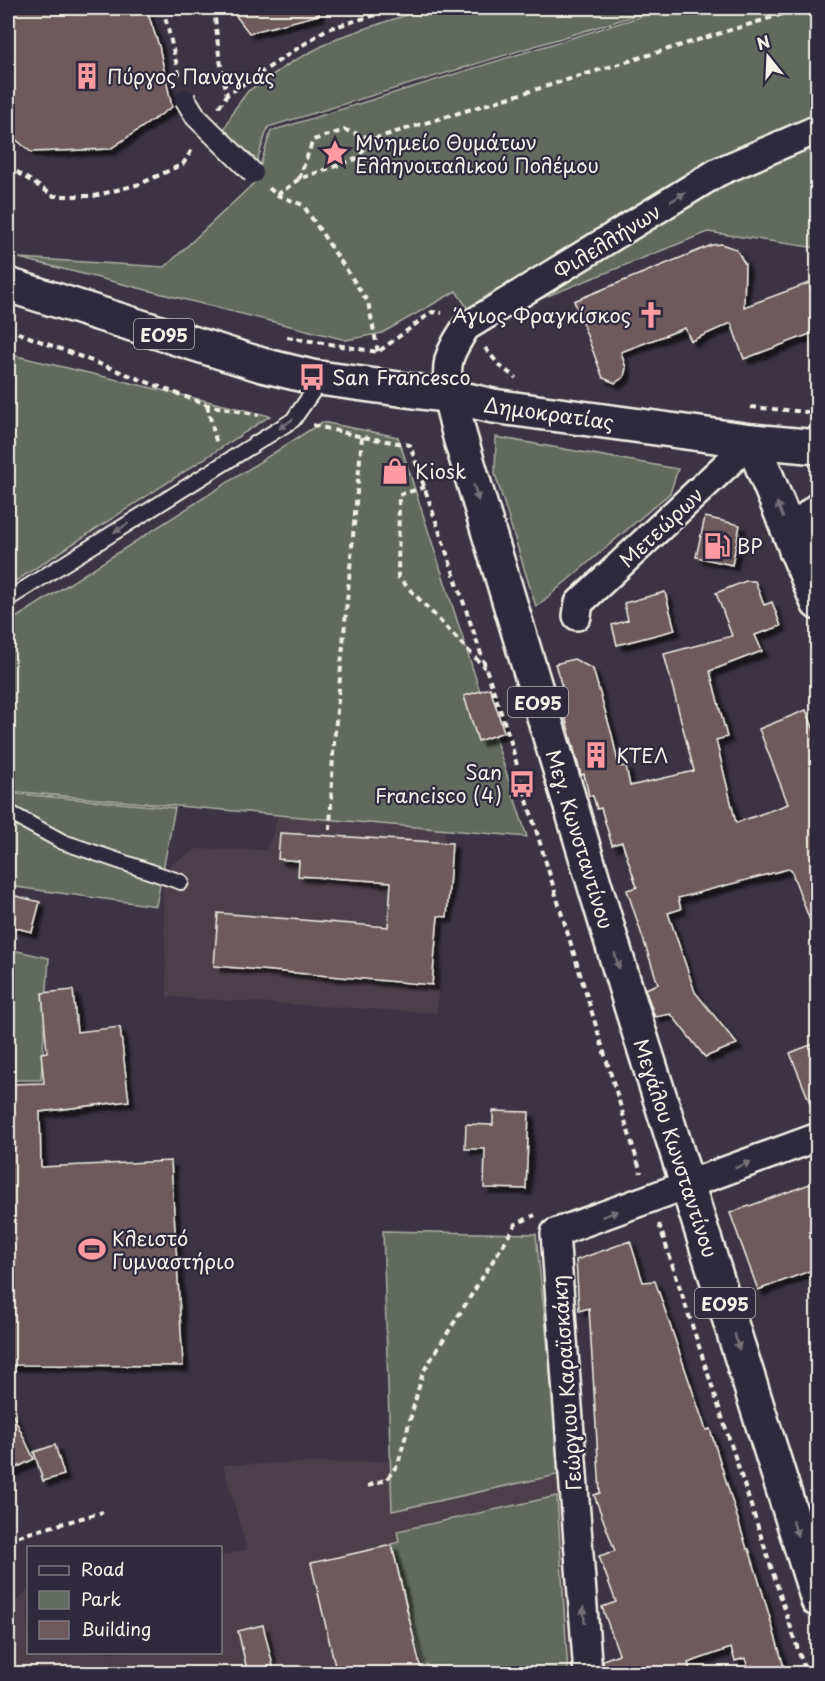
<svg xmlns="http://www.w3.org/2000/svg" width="825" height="1681" font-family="'Playpen Sans',sans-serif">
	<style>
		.built { fill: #4b3f4a }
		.green { fill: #626b5f; stroke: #abaea4; stroke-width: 1.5 }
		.building { fill: #6e5a5c; stroke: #f4f1e8; stroke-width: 1.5; filter: url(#shadow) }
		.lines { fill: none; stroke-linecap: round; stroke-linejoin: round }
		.service-casing { stroke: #f4f1e8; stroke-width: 18 }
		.minor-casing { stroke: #f4f1e8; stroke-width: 32 }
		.tertiary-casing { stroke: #f4f1e8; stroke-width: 38 }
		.primary-casing { stroke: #f4f1e8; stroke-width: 38 }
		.path { stroke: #f4f1e8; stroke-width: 4; stroke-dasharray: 6 4.5; stroke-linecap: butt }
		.service { stroke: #2f2a3d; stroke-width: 14 }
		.minor { stroke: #2f2a3d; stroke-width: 27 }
		.tertiary { stroke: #2f2a3d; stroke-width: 33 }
		.primary { stroke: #2f2a3d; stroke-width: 33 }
		.pedestrian-bridge-casing { stroke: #f4f1e8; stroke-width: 24; stroke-linecap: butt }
		.pedestrian-bridge { stroke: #2f2a3d; stroke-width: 20 }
		.oneway { fill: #747079 }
		.labels { text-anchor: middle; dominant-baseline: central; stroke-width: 4.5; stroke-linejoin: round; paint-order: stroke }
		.shield { fill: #2f2a3d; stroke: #b9b5b5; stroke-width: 1.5 }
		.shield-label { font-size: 18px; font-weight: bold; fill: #f4f1e8 }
		.poi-label { font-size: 20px; fill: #f4f1e8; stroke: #2f2a3d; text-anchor: start }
		.street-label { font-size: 20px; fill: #f4f1e8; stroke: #2f2a3d }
	</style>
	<defs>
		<filter id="shadow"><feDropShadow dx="5.5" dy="5.5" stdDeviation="1.5" flood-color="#0009"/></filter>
	</defs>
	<rect width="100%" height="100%" fill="#3c3443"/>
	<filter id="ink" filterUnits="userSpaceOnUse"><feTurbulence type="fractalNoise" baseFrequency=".0167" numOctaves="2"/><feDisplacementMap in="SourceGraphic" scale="12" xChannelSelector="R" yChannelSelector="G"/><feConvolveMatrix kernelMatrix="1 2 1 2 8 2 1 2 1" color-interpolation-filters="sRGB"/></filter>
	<g filter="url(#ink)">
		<g class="built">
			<polygon points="279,813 445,826 437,1013 167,997 162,870 197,849 267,850"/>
			<polygon points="391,1461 393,1511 561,1474 575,1673 8,1673 8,1610 28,1589 28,1652 220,1652 221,1556 247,1549 223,1465"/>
		</g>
		<g class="green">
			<polygon points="427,8 660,8 268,127 257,161 223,132 234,110 248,91 292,62 337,38"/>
			<polygon points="668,8 817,8 817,248 708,232 478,324 456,291 382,333 346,340 19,258 165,267 255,182 271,131"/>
			<polygon points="8,354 270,416 8,586"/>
			<polygon points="322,422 398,437 527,837 8,791 8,623"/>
			<polygon points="496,437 678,469 670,493 536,607 495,474"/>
			<polygon points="8,793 175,808 156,906 8,886"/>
			<polygon points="8,949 49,958 41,1080 8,1080"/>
			<polygon points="383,1231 536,1234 561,1474 392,1511"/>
			<polygon points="557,1496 568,1673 429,1673 427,1664 423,1665 391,1544 399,1542 397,1531"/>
		</g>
		<g class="building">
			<polygon points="8,8 146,8 159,46 172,107 110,149 31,152 8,133"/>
			<polygon points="230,8 318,8 319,15 249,33"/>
			<polygon points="721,244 736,249 745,264 744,307 809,283 812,296 818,294 818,331 744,359 731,323 691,341 685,328 621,352 626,368 624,377 615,383 603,378 574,301 712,245"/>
			<polygon points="705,517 740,525 732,565 696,557"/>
			<polygon points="746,581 755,581 764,605 772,602 781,626 755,635 762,651 710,671 727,737 716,740 736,823 788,804 759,729 806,710 818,740 818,934 815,934 791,870 788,869 678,898 681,909 668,913 695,992 737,1044 705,1057 671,1014 655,1017 645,989 658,984 627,890 637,887 622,842 612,845 601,808 597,809 593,796 589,796 584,774 581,775 559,694 564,693 555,664 574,659 593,669 612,735 619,767 626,766 630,786 694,771 664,654 732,636 716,593"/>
			<polygon points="665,592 675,630 617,645 612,625 628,620 624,603"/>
			<polygon points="490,688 504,732 478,741 464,696"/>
			<polygon points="280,833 452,843 447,917 438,916 432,985 214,966 218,913 388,927 391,882 298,876 299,861 278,859"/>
			<polygon points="8,894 40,902 32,932 8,926"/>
			<polygon points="73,990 77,1032 120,1027 129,1101 40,1112 41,1167 171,1161 183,1366 8,1365 8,1084 44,1083 41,1053 47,1052 42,993"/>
			<polygon points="818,1042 818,1118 816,1118 790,1053"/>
			<polygon points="493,1111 529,1112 526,1189 484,1188 485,1149 465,1149 466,1124 493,1125"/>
			<polygon points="818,1181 818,1268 758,1290 730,1213"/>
			<polygon points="630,1241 643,1282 655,1281 706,1430 710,1429 747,1549 749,1549 763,1594 786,1674 750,1674 745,1658 735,1661 731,1648 688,1663 691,1674 604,1674 603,1660 619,1654 602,1607 616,1602 599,1556 615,1551 594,1495 600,1493 589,1308 579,1311 576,1260"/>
			<polygon points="8,1405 34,1459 8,1472"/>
			<polygon points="55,1445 64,1475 43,1481 34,1452"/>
			<polygon points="392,1545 422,1674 337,1674 311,1563"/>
			<polygon points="263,1625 275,1674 248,1674 238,1631"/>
		</g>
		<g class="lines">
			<defs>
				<g id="service">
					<polyline points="8,599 293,420 321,380"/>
					<polyline points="8,812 63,842 181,882"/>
				</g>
				<g id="minor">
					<path d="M450,396C444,363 448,355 466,327L718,172L818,129"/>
					<polyline points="577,616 579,603 752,441"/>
					<polyline points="588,1674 555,1233 818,1137"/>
				</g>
				<g id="tertiary">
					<polyline points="752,441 818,447"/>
					<polyline points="796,551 807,520 818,510"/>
				</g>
				<g id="primary">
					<polyline points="8,285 262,365 312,377 450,396 493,406 752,441 818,603"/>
					<polyline points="450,396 460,437 631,1006 818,1600"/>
				</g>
			</defs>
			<use href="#service" class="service-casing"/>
			<use href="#minor" class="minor-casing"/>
			<use href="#tertiary" class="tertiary-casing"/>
			<use href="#primary" class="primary-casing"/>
			<g class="path">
				<polyline points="163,8 180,78"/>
				<polyline points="214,8 219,55 227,95"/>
				<polyline points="219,107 227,95 327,29 400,8"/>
				<polyline points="8,166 54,196 94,196 140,184 183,164 193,148"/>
				<polyline points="299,179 313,140 345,130 373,139"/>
				<polyline points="269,188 277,195 303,205 368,302 378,352"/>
				<polyline points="277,195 299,179 356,159 373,139 803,8"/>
				<polyline points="8,329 207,405 259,415"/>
				<polyline points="287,337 378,352 432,312 442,313"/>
				<polyline points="485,348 500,366 516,378"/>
				<polyline points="207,405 217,445"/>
				<polyline points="751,407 818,413"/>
				<polyline points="313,425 362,437 410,445 510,739 522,784 641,1173"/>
				<polyline points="425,487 399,495 398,577 485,668"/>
				<polyline points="330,830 333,754 362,437"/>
				<polyline points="659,1224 806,1674"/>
				<polyline points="368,1486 387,1479 398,1464 423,1372 516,1224 535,1215"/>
				<polyline points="8,1539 103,1512"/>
			</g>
			<use href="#service" class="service"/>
			<use href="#minor" class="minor"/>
			<use href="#tertiary" class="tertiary"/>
			<use href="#primary" class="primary"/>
			<defs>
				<polyline id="pedestrian-bridge" points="185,99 196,117 253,173"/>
			</defs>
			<use href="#pedestrian-bridge" class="pedestrian-bridge-casing"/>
			<use href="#pedestrian-bridge" class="pedestrian-bridge"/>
		</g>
		<defs><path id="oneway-solid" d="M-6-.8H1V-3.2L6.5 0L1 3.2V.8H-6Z" transform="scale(1.5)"/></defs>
		<g class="oneway">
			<use href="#oneway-solid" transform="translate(678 197) rotate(-32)"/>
			<use href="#oneway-solid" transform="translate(286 424) rotate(145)"/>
			<use href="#oneway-solid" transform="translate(476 493) rotate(74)"/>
			<use href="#oneway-solid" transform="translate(780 510) rotate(-112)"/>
			<use href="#oneway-solid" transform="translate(121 528) rotate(148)"/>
			<use href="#oneway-solid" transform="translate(617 961) rotate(73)"/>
			<use href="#oneway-solid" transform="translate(743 1165) rotate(-21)"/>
			<use href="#oneway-solid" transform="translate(610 1214) rotate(-19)"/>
			<use href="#oneway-solid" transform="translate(737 1342) rotate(73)"/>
			<use href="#oneway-solid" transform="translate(795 1528) rotate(73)"/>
			<use href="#oneway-solid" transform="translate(584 1615) rotate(-94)"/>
		</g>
	</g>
	<defs>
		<symbol id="building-bare" viewBox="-9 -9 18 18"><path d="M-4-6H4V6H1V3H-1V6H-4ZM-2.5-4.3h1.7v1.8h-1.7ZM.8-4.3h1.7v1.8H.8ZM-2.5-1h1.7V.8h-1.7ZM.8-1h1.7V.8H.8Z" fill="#ff9aa2" stroke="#2f2a3d" stroke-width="2.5" paint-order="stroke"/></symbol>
		<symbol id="sight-bare" viewBox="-9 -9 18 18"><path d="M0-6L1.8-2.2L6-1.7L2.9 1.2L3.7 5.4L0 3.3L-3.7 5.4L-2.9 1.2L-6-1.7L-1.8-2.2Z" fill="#ff9aa2" stroke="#2f2a3d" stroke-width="2.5" paint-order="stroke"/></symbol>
		<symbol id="church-bare" viewBox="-9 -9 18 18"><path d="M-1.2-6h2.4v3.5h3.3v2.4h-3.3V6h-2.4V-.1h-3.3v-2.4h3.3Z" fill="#ff9aa2" stroke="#2f2a3d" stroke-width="2.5" paint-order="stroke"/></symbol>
		<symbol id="bus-bare" viewBox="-9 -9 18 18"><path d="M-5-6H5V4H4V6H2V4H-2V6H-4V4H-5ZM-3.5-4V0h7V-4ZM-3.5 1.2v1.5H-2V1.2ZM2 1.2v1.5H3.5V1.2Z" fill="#ff9aa2" stroke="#2f2a3d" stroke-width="2.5" paint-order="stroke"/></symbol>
		<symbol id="shop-bare" viewBox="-9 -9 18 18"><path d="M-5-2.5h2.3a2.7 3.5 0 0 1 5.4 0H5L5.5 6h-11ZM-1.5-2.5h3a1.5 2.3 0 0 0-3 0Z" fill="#ff9aa2" stroke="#2f2a3d" stroke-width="2.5" paint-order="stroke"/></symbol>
		<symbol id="fuel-bare" viewBox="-9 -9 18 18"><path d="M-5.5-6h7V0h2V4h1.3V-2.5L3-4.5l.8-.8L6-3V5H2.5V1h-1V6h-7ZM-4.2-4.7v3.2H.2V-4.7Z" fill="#ff9aa2" stroke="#2f2a3d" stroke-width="2.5" paint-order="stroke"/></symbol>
		<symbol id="stadium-bare" viewBox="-9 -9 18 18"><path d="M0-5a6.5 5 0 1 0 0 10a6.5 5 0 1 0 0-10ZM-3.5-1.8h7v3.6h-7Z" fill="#ff9aa2" stroke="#2f2a3d" stroke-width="2.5" paint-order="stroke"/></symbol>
	</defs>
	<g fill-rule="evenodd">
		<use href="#building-bare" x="68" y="57" width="38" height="38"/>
		<use href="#sight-bare" x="316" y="134" width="38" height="38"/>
		<use href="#church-bare" x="632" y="296" width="38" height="38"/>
		<use href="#bus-bare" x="293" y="358" width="38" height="38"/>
		<use href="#shop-bare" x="376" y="452" width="38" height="38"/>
		<use href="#fuel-bare" x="698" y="527" width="38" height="38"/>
		<use href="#building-bare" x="577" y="736" width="38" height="38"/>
		<use href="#bus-bare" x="503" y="765" width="38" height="38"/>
		<use href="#stadium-bare" x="73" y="1230" width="38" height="38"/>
	</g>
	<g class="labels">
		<g class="shield">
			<rect x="134" y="319" width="60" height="30" rx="4.5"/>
			<rect x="508" y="687" width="60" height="30" rx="4.5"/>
			<rect x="695" y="1288" width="60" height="30" rx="4.5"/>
		</g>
		<g class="shield-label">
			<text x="164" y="334">ΕΟ95</text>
			<text x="538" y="702">ΕΟ95</text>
			<text x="725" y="1303">ΕΟ95</text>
		</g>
		<g class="poi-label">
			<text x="107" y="76">Πύργος Παναγιάς</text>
			<text x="355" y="142">Μνημείο Θυμάτων<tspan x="355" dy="23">Ελληνοιταλικού Πολέμου</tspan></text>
			<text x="631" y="315" text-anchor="end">Άγιος Φραγκίσκος</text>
			<text x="332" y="377">San Francesco</text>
			<text x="415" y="471">Kiosk</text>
			<text x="737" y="546">BP</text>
			<text x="616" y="755">ΚΤΕΛ</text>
			<text x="502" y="772" text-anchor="end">San<tspan x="502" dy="23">Francisco (4)</tspan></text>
			<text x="112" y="1238">Κλειστό<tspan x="112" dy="23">Γυμναστήριο</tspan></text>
		</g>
		<g class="street-label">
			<text transform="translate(607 241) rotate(-32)">Φιλελλήνων</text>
			<text transform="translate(549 413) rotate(8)">Δημοκρατίας</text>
			<text transform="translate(661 527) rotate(-43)">Μετεώρων</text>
			<text transform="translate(580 839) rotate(73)">Μεγ. Κωνσταντίνου</text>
			<text transform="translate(676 1148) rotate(72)">Μεγάλου Κωνσταντίνου</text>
			<text transform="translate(566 1383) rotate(-94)">Γεώργιου Καραϊσκάκη</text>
		</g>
	</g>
	<rect width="825" height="1681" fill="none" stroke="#2f2a3d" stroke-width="30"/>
	<rect x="15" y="15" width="795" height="1651" fill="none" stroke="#f4f1e8" stroke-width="2" filter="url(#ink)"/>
	<rect x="27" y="1546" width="195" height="108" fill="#2f2a3d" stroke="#7e7a81" stroke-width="1.5"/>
	<rect x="39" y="1566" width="30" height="9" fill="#2f2a3d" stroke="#7e7a81" stroke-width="1.5"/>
	<text x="81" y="1576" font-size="18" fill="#f4f1e8">Road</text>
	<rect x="39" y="1591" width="30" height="18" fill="#626b5f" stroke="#7e7a81" stroke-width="1.5"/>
	<text x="81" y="1606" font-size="18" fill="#f4f1e8">Park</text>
	<rect x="39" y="1621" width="30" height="18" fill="#6e5a5c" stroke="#7e7a81" stroke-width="1.5"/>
	<text x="81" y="1636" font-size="18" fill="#f4f1e8">Building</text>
	<g transform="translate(768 57) rotate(342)" stroke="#2f2a3d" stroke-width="4.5" paint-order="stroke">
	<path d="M0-4.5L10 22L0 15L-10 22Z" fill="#f4f1e8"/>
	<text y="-9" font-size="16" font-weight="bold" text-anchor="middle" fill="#f4f1e8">N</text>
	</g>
</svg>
